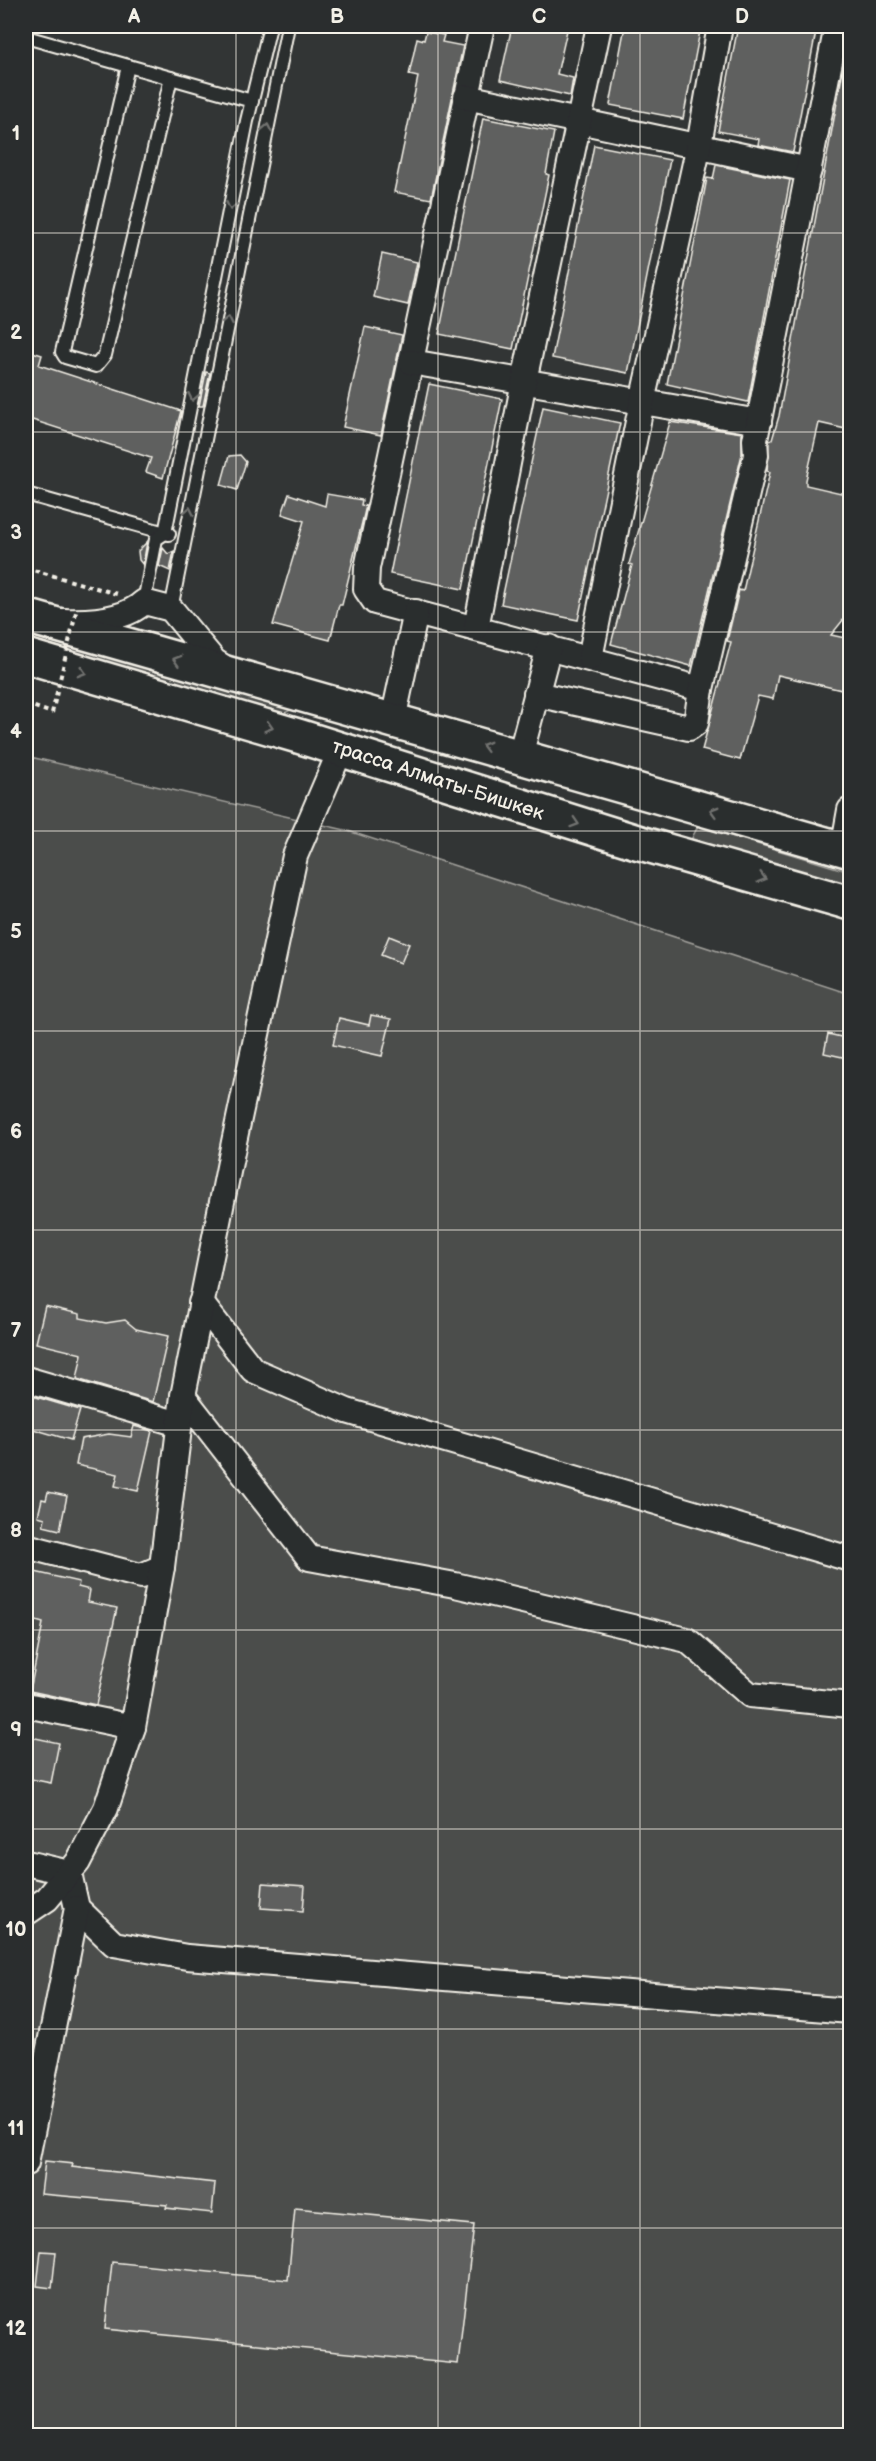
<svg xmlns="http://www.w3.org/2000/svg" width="876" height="2461" font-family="'Balsamiq Sans',sans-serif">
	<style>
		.green { fill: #4b4d4c; stroke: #a09f9a; stroke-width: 1.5 }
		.building { fill: #5f605f; stroke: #f4f1e8; stroke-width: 1.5 }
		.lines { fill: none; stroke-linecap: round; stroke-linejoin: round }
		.lane-casing { stroke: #f4f1e8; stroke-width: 16 }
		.street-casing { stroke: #f4f1e8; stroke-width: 28 }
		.highway-casing { stroke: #f4f1e8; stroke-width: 38 }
		.path { stroke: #f4f1e8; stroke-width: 4; stroke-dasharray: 4.5 4.5; stroke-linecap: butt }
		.lane { stroke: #2a2d2e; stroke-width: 12 }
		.street { stroke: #2a2d2e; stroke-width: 24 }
		.highway { stroke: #2a2d2e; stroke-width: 33 }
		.path-bridge { stroke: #f4f1e8; stroke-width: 4; stroke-dasharray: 4.5 4.5; stroke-linecap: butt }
		.oneway { stroke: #71726f }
		.grid { fill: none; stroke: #f4f1e8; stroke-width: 1.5; stroke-opacity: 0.55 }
		.labels { text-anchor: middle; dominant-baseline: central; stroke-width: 4.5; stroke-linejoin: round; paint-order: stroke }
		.street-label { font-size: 20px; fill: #f4f1e8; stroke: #2a2d2e }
		.neatline { fill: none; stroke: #f4f1e8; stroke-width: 2 }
		.grid-label { font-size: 20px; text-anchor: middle; font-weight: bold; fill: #f4f1e8 }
	</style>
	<rect width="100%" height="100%" fill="#323535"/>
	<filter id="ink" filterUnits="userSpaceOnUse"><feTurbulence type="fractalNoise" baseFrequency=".0167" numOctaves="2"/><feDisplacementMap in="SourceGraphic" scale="12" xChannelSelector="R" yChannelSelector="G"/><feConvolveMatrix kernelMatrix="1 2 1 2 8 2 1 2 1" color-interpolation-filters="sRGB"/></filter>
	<g filter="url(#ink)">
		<g class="green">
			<polygon points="26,634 291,710 278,716 26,645"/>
			<polygon points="26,756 345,830 850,994 850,2435 26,2436"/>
			<polygon points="698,826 850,872 850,888 691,840"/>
		</g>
		<g class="building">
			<polygon points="512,26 568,26 557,74 573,78 570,96 500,80"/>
			<polygon points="625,26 701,26 683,119 610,105"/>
			<polygon points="738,26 817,26 793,152 758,145 759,139 718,131"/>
			<polygon points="426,32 444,35 442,42 463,46 431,199 394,192 418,77 409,75 417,38 424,40"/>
			<polygon points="845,59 850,60 850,430 819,423 806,480 806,485 850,495 850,568 845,590 850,608 848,614 831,635 850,639 850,692 778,675 773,699 758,696 740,760 702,750 731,642 727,641 739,590 743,591 770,472 767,471 769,441 772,440 779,416"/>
			<polygon points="483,118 554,132 546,174 549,175 513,349 439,334"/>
			<polygon points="594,145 670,160 628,373 552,358"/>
			<polygon points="716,165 790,180 748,402 667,384 707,178 713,179"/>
			<polygon points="382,254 417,262 408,305 373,297"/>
			<polygon points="365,327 402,335 381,435 343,427"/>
			<polygon points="26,350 42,355 39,365 181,411 163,478 146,472 151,458 26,418"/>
			<polygon points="206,372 210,373 203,406 199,406"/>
			<polygon points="429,384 502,399 463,589 390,574"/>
			<polygon points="543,407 620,423 578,620 501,604"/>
			<polygon points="670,422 742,433 742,454 691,666 611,644 632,565 629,564"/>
			<polygon points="240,455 246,462 237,490 221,485 229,456"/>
			<polygon points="289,494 325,506 327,494 362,500 361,505 366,506 342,605 339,605 330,640 273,625 304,521 282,514"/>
			<polygon points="147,542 143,565 139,560 138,551"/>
			<polygon points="163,548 168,554 174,551 170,571 159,566"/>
			<polygon points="389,936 409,944 401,963 381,955"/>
			<polygon points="371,1015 391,1019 382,1056 333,1045 339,1018 369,1025"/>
			<polygon points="828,1034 850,1039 847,1058 824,1053"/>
			<polygon points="45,1306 80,1314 80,1318 106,1323 125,1320 136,1329 168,1336 153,1402 77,1379 82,1354 36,1343"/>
			<polygon points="26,1394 80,1410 71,1440 26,1427"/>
			<polygon points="134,1426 152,1431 138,1491 115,1486 118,1474 76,1465 81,1439 109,1434 131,1437"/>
			<polygon points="48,1492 67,1496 60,1530 43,1526 45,1518 38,1516 42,1499 46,1500"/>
			<polygon points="26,1570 79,1582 78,1587 90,1590 88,1602 117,1608 96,1705 30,1691 43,1623 26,1618"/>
			<polygon points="26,1736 59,1743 51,1783 26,1778"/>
			<polygon points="263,1883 305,1886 303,1911 261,1908"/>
			<polygon points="45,2161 73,2164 72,2167 215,2183 212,2213 166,2208 167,2205 41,2194"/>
			<polygon points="295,2208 474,2225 458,2364 105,2329 112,2262 288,2280"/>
			<polygon points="41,2251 56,2252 52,2288 37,2286"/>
		</g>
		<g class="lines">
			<defs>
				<g id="lane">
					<polyline points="26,37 252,101"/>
					<polyline points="128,66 62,352 65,357 96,366 105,355 171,78"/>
					<polyline points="26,494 169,534"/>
					<polyline points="144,602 156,539 165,533 247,121 270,26"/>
					<polyline points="171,609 288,26"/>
				</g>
				<g id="street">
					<polyline points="482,26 367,568 366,589 375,602 701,689"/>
					<polyline points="466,97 809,170"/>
					<polyline points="411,362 759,422"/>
					<path d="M64,621C90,622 125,620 144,602L171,609L214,661L228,670"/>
					<polyline points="476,628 524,381 599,26"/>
					<polyline points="590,658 642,402 699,145 720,26"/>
					<polyline points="536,694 689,728 696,723 701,689 756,455 755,440 837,26"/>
					<polyline points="393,720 416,612"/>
					<polyline points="520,756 549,647"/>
					<polyline points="843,849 850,810"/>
					<polyline points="201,1303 253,1370 347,1411 850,1559"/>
					<polyline points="26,1379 179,1424"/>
					<polyline points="183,1396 309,1558 455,1585 687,1640 750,1695 850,1705"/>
					<polyline points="26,1546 141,1576 162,1567"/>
					<polyline points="26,1705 133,1727"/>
					<polyline points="26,1863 69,1873 77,1908 114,1944 187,1957 850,2011"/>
					<polyline points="26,1913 47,1899 78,1862 106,1808 133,1727 162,1567 183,1396 234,1142 295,856 341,749"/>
					<polyline points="26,2163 77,1908"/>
				</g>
				<g id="highway">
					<polyline points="26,616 850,851"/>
					<polyline points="26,656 298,736 640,843 850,903"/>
				</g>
			</defs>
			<use href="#lane" class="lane-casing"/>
			<use href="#street" class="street-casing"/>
			<use href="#highway" class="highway-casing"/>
			<g class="path">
				<polyline points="26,568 117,594"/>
				<polyline points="26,704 52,713"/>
			</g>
			<use href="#lane" class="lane"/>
			<use href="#street" class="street"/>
			<use href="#highway" class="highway"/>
			<polyline class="path-bridge" points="52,713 77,608"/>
		</g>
		<defs><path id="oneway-chevron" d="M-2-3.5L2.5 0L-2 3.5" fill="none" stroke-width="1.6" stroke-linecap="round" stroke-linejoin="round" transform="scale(1.5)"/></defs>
		<g class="oneway">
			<use href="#oneway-chevron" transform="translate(267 128) rotate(-79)"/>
			<use href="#oneway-chevron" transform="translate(231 206) rotate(101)"/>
			<use href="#oneway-chevron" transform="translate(228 320) rotate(-79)"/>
			<use href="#oneway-chevron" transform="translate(193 397) rotate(101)"/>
			<use href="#oneway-chevron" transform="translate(189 511) rotate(-79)"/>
			<use href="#oneway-chevron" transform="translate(177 660) rotate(-164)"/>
			<use href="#oneway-chevron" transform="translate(82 672) rotate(16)"/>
			<use href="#oneway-chevron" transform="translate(269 727) rotate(17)"/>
			<use href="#oneway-chevron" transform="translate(486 746) rotate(-164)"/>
			<use href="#oneway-chevron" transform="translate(714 811) rotate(-164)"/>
			<use href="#oneway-chevron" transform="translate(575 823) rotate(18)"/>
			<use href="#oneway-chevron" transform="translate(762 878) rotate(16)"/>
		</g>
	</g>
	<path class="grid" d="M236,26V2436M438,26V2436M640,26V2436M26,233H850M26,432H850M26,632H850M26,831H850M26,1031H850M26,1230H850M26,1430H850M26,1630H850M26,1829H850M26,2029H850M26,2228H850"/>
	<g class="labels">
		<g class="street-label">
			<text transform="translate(438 780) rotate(18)">трасса Алматы-Бишкек</text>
		</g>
	</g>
	<rect width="876" height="2461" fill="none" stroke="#2a2d2e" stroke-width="66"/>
	<rect x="33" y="33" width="810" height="2395" class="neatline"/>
	<g class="grid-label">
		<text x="134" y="23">A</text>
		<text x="337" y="23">B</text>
		<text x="539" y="23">C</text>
		<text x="742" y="23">D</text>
		<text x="16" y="140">1</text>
		<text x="16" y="339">2</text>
		<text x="16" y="539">3</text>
		<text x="16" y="738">4</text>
		<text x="16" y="938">5</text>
		<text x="16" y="1138">6</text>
		<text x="16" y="1337">7</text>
		<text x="16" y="1537">8</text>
		<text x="16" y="1736">9</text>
		<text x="16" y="1936">10</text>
		<text x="16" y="2135">11</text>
		<text x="16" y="2335">12</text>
	</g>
</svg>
